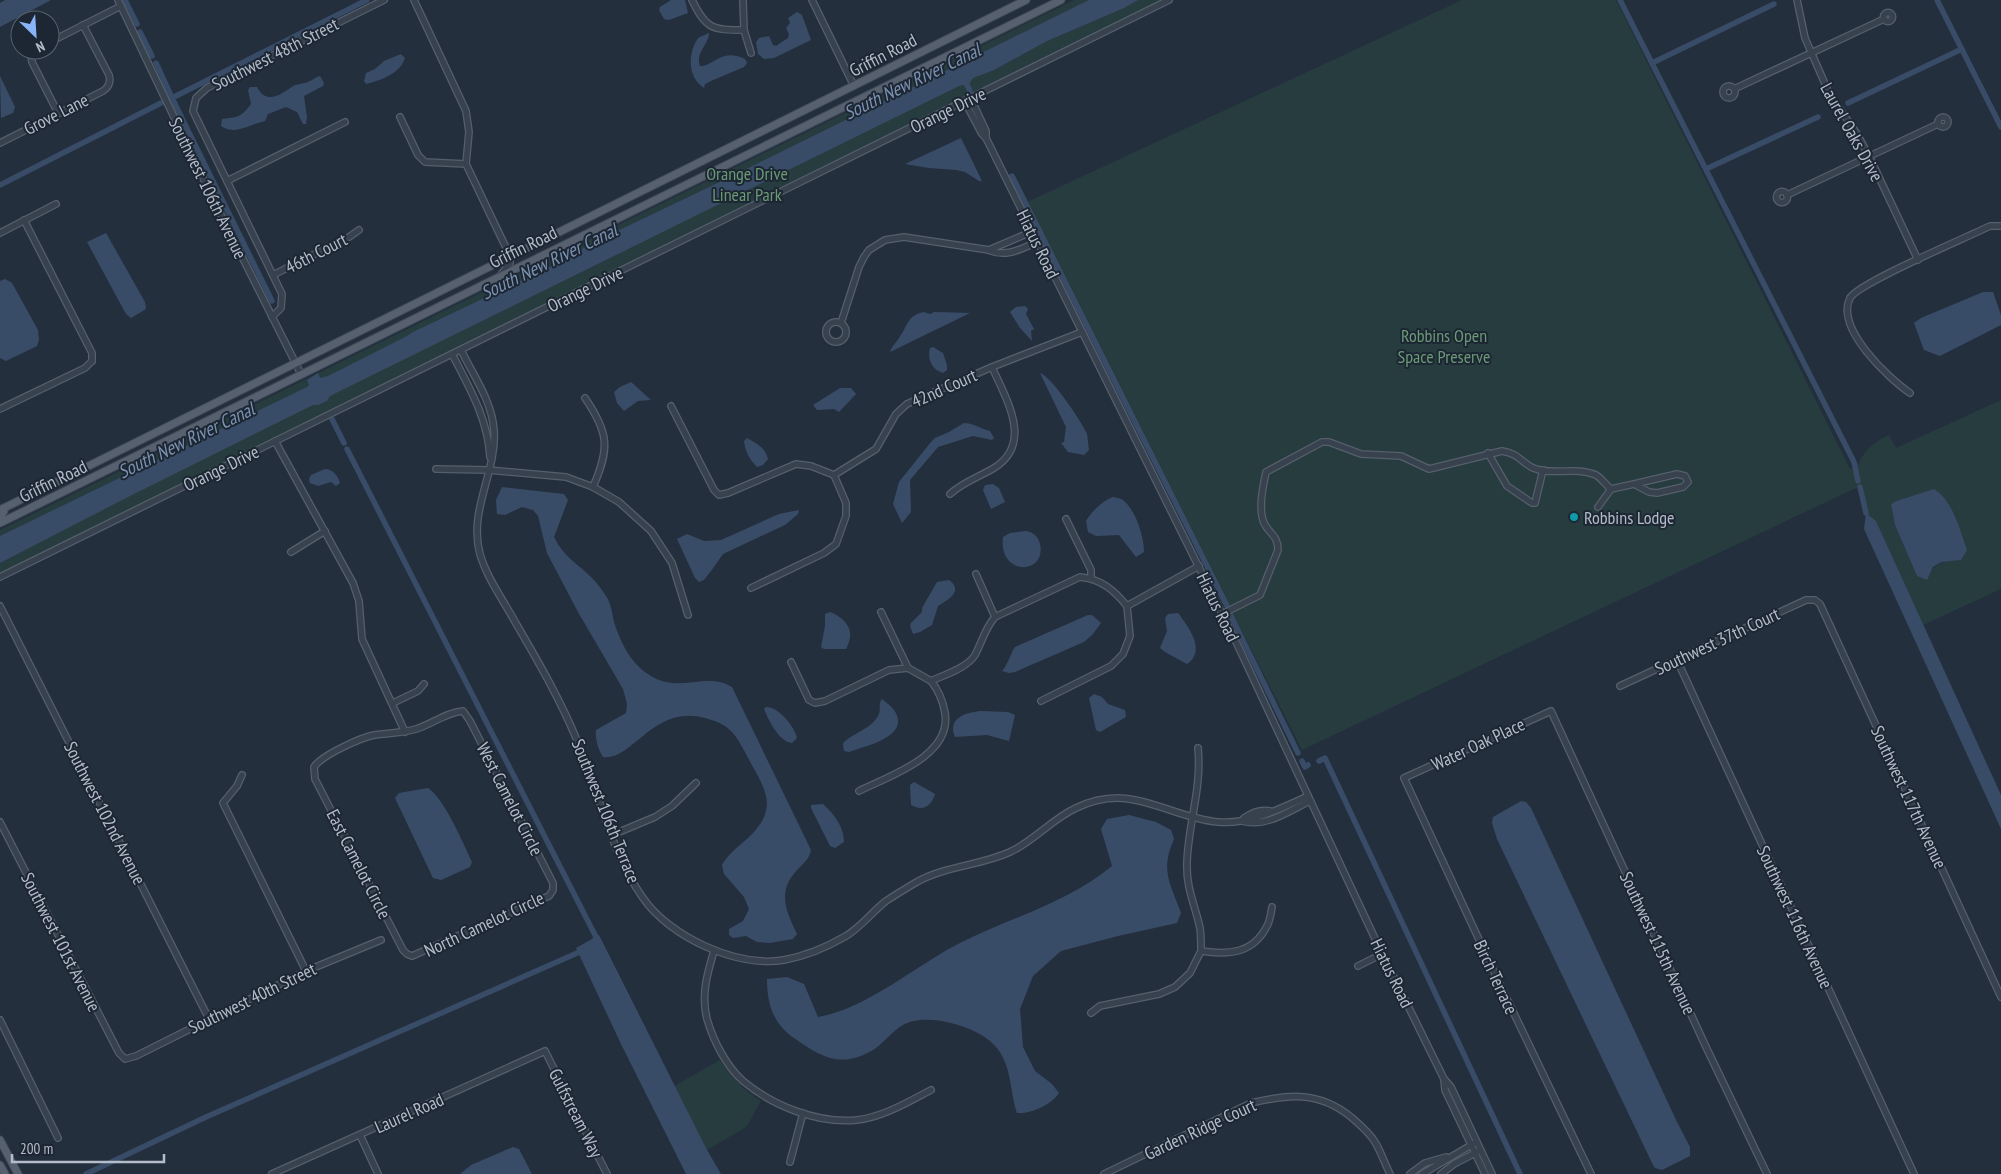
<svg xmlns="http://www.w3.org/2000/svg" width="2001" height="1174" font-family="'PT Sans Narrow',sans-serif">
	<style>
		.green { fill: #263c3f; fill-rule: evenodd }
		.water { fill: #394c67 }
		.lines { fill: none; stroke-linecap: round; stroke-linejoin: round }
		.canal { stroke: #394c67; stroke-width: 5.5 }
		.minor-casing { stroke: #565f6c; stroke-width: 8 }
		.major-casing { stroke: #414a57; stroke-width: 9 }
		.minor { stroke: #38414e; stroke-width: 5.5 }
		.major { stroke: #56606e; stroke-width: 7 }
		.culture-dot { fill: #0f9aa8; stroke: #1d2633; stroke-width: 2 }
		.labels { text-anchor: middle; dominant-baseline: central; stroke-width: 4; stroke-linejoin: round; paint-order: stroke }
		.street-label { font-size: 18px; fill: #b4bcc9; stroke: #1d2633 }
		.park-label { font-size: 18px; fill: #6b9a76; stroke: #1d2633 }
		.poi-label { font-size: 18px; fill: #b4bcc9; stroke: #1d2633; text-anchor: start }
		.water-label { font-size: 19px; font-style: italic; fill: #7c92b1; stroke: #1d2633 }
	</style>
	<rect width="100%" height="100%" fill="#242f3e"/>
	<g class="green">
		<polygon points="1074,0 1164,0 0,574 0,530"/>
		<path d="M1462,0H1616L1850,469L1858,465C1865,449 1873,443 1889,435L1896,448L2001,400V589L1923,625L1876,521L1866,513L1860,487H1858L1302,750L1025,203ZM1934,489L1955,516L1965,544L1957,561C1946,558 1935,564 1929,574L1917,576L1895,525L1891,504L1896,501Z"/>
		<path d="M720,1060C732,1078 743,1090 761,1101L746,1127L707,1150L674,1086Z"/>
	</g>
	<g class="water">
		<polygon points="5,0 51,0 0,27 0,3"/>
		<polygon points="671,0 685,0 688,13 669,20 664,19 659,10 660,7"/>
		<polygon points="1089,0 1138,0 1124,8 1047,41 994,70 973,78 969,84 970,86 966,88 964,85 959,86 338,392 330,396 327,401 318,405 313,405 128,497 0,563 0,536 307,387 309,385 307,380 318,373 320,378 328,376 407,336 413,332 568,258 588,245 726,179"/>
		<polygon points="797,12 802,15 811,40 774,58 764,59 758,54 756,42 759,38 769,36 773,45 776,46 788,38 789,34 786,28 790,23 788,18"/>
		<path d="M709,33C709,44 695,53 700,66C713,67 721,47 745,59L747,63L744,67L711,81L705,84L704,88C687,77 688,53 698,38Z"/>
		<path d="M401,54L405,58C400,74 381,80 366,84L364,81L366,73L375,69L384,61Z"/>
		<polygon points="0,76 15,107 13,113 1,118"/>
		<path d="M320,76L324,83L323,86L304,96L307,117L306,124H303L297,112L286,107L268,114L265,121C249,124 236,136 221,126L222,119C237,117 241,118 251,104L248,90L250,87H257C266,105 281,95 293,86C297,84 301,84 305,83C310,82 314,78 320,76Z"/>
		<polygon points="961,138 982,181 979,181 965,172 956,170 929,168 905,164"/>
		<polygon points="106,233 145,302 146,309 131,318 126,314 87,242"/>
		<polygon points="5,279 12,283 38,330 39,340 37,346 6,361 0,358 0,281"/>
		<polygon points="1983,292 1993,292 2001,315 2001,325 1940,356 1924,350 1914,323 1921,318"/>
		<polygon points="1025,306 1028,309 1026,314 1034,329 1031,331 1032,341 1020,328 1010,312 1016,307"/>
		<path d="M924,312L930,314L934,312L970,313L890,352C892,346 896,343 899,338C908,326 907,315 924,312Z"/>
		<path d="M933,347L943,353L947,365V370L943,373C932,370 927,359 930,348Z"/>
		<path d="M1040,373C1051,376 1082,422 1087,434C1088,439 1088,445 1089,450L1084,455L1068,452L1061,443L1064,442L1066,427Z"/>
		<polygon points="631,382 651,400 638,401 624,411 617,403 614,392 620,387"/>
		<polygon points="840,388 851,388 856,394 839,412 834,409 817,410 813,405"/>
		<path d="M964,423C973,423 981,429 990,431L994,438L992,440L973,436L938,447L910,480L911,512L902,523L893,504L899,482L931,442L935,438L949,432Z"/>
		<path d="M747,438C757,444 765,447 768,459L763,465L757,467C750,460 745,451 744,441Z"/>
		<path d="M325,469C333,469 338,476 340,483L336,486L331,482L318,486L310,483L309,479L311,475Z"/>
		<polygon points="993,484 999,488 1005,502 991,509 983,490 985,485"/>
		<path d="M502,487L564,494L568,500L554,537C563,556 578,564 592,578C597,583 602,590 606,596C611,603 612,613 614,622C622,647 635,672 662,681C686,689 709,673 732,687L811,850C809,859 805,862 798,869C777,891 785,909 797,934L793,939L770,943L757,942L746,936L733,938L729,935V929L743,921L749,909L744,897L724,874L722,865C728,854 738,847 748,838C782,806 763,787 746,754C735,733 729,724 705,718C653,704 633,761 603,757C598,749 595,739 596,730L626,713L627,704L623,689L578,612L547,553L538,516L533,510L522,507L505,515L497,514L496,500Z"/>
		<path d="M1934,489C1953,501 1960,530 1967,550L1961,560L1941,562L1933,567L1927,580L1917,576L1895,525L1891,504L1896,501Z"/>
		<path d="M1113,497C1117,498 1121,498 1124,501C1136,511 1144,537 1144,552L1136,557L1119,535L1096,536L1088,532L1086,521C1092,511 1102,501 1113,497Z"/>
		<polygon points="799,510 798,514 785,525 723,554 711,571 704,580 699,582 695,578 677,539 687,534 704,541 721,540 779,514"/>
		<polygon points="1866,513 1876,521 2001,795 2001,829 1864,529"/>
		<path d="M1026,531C1033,532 1038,536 1040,544C1047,575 998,577 1003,537L1010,533Z"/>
		<path d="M949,580C964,591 948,600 938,606L932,625L920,632L913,634L910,626L911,623L922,612V608L937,582Z"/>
		<path d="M830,612C847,619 856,631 846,649H824L821,647L825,626V614Z"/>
		<path d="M1178,613C1188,626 1207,651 1187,664L1165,652L1160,648L1167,631L1165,618L1168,614Z"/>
		<path d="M1088,615H1092L1101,623L1093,634L1084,642L1015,672L1009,673L1002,671C1009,663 1011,652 1015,647Z"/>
		<polygon points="1094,694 1102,697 1108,704 1125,710 1126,717 1100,732 1096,730 1089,698"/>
		<path d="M882,699C886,702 891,706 894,710C912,736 866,746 849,752L844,751L843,744L844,742C855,732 873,728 879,714C881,708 878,704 882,699Z"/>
		<path d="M766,707C779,707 794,726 797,738L792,743C779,742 768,719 764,709Z"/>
		<path d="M980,711L1008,712L1015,715L1009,741L987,735L955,737C947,718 965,713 980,711Z"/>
		<path d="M914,782L935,794C931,806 924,812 911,805L910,785Z"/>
		<path d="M428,788C444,798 463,843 472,862L470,867L441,880L433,878L395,798L399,793Z"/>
		<polygon points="1521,801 1526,802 1531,808 1676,1120 1690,1147 1690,1156 1662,1170 1655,1168 1653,1165 1497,839 1492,823 1493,817"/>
		<path d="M823,804C834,814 844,827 844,842L835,848L830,846L811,808V805Z"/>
		<path d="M1129,815L1156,822L1171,830L1174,839C1160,871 1170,882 1181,913L1177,923L1118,936L1061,951L1033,976L1020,1009L1023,1047L1035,1071L1052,1084L1059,1093C1051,1105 1031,1114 1017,1113C1010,1092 1012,1067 997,1048C981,1027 926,1011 903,1025C892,1031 884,1043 873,1050C841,1069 821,1057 794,1038C773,1024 767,1003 767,979L787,977L804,984L818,1017C863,1010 915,967 956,945C1008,918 1066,904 1112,866L1101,829L1107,819Z"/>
		<polygon points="599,935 707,1150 721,1174 686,1174 621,1044 576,948"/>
		<polygon points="513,1147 519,1149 532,1174 460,1174 471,1165"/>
	</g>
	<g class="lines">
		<g class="canal">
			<polyline points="125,0 137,24"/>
			<polyline points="1620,0 1854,462 1858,481"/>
			<polyline points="1937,0 2001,127"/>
			<polyline points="140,32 152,56"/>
			<polyline points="156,63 172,98 171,99"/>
			<polyline points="1652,63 1774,4"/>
			<polyline points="965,80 970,91"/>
			<polyline points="1848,103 1962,49"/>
			<polyline points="1706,169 1818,117"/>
			<polyline points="1012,176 1227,606"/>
			<polyline points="0,185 161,103"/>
			<polyline points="272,301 172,98 367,0"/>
			<polyline points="332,419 344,443"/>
			<polyline points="347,449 596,937 594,944"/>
			<polyline points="1860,487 1866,513"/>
			<polyline points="1230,614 1298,753"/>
			<polyline points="1302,761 1305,767 1308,765"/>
			<polyline points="1319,761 1325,758 1520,1174"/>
			<polyline points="86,1174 206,1117 584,950"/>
		</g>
		<defs>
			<g id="minor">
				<polyline points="118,0 217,207 301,374"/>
				<polyline points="414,0 466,111 469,132 466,164 510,256 510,263 500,276"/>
				<path d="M692,0C706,29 712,30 744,30"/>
				<polyline points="743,0 744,30 751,53"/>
				<polyline points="812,0 854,86"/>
				<polyline points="1797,0 1805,38 1829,93 1857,134 1869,156 1918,260"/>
				<circle cx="1888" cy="17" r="4.5"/>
				<polyline points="50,42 121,6"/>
				<polyline points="35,50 31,56 32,62 58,113"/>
				<circle cx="1729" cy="92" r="6"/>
				<polyline points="1734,89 1884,19"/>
				<polyline points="971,99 986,131 986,138"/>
				<polyline points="965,102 982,134 986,138 1238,646 1378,945 1444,1079 1451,1087 1492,1174"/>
				<polyline points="400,117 418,155 425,162 466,164"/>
				<circle cx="1943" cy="122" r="5"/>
				<path d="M0,143L103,91C109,87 111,82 109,75L83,25"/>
				<polyline points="227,181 345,122"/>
				<circle cx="1782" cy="197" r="5.5"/>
				<polyline points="1787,195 1938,124"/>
				<polyline points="24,220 92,353 92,361"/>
				<polyline points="0,233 56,204"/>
				<polyline points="989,250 1031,232"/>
				<polyline points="273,275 349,237 359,230"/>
				<polyline points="272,317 281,308 282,294 193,111 196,98 207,88 384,0"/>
				<circle cx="836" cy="332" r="10"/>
				<path d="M841,323L859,267L864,257L869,250L885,240L904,237L989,250C1005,258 1021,249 1037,242"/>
				<path d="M461,350C473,375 492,401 494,430C497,472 468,511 480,554C487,578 502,598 514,620C536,658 559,697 576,738C599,791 610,851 643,898C670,937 737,968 784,960C806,956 827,947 846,936C861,927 872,912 886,901C895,895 905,889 915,883C944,866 979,866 1010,852C1034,841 1052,819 1076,808C1132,781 1166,817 1218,822C1248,825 1282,808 1308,796"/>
				<path d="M452,354C469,387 488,419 490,457"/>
				<path d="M1910,393C1888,378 1835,328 1850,298C1858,283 1968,237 1990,226H2001"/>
				<path d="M585,398C609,433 610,448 593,487"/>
				<polyline points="671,406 714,490 719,495 728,493 796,464 811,466 834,475 876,449 896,414 907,404 992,367 1082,332"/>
				<polyline points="0,409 85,368 92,361"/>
				<polyline points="275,441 353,583 359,601 362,639 405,732"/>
				<polyline points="1488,453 1507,486 1532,503 1535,503 1543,470"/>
				<polyline points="436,469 488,470 566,477 593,487 619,502 651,531 672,563 688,615"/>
				<path d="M950,494C963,482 979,477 994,468C1034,443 1006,399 992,367"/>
				<polyline points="1598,507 1611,489"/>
				<polyline points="1066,519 1091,570 1091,578"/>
				<polyline points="291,552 325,531"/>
				<polyline points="976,574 995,617"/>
				<polyline points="0,577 1169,0"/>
				<polyline points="751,588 824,553 836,544 846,516 846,503 834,475"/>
				<polyline points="0,606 209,1019"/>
				<polyline points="1127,606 1199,566"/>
				<polyline points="881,612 908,668"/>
				<path d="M1222,614L1260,595L1278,550C1278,535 1269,534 1264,523C1258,509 1263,486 1266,472L1322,442H1329L1361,454L1401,456L1429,469L1502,451C1519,454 1520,461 1533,468C1552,476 1576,466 1596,475C1601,478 1606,485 1611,489L1634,484L1649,492L1657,493L1683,487L1688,482L1685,476L1677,474L1634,484"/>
				<polyline points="1677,660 1914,1174"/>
				<path d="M791,662L809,700L815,703L825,701L889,670L908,668L931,681C944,675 967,668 975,655C982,642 985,628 995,617L1080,577C1101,579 1114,590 1127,606"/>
				<polyline points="1620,686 1806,600 1815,600 1820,604 2001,997"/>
				<polyline points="1041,701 1111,666 1123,654 1130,636 1127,606"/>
				<polyline points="393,703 418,691 424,684"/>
				<path d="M463,711L470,721L553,883V890L549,896L412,956L407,954L403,950L315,779L314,767C322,755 360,738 374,735C388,733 403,733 416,729C432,724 447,712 463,711Z"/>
				<path d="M1198,748C1202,789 1188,824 1187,863C1186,888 1195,905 1200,928C1201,935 1201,943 1201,951"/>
				<polyline points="242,775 237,786 223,803 306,971"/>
				<path d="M859,791C889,776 952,756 945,713C943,701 939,691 931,681"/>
				<path d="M1244,818C1251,813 1261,809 1270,811"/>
				<path d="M1242,821C1266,828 1289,811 1310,801"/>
				<polyline points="0,822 119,1053 125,1059 136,1056 306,971 381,940"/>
				<polyline points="612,835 655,817 672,806 696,783"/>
				<path d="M714,951C707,974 701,995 707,1019C713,1040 726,1066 743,1081C773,1106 818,1124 857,1120C883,1117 908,1102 931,1090"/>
				<path d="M1201,951C1228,955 1253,954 1267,926C1270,921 1271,913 1272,907"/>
				<polyline points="1358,966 1382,954"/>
				<polyline points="1091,1013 1100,1006 1159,994 1175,987 1190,973 1201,951"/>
				<polyline points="0,1020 58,1138"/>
				<polyline points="1444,1079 1445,1090 1485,1174"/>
				<polyline points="360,1135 378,1174"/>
				<polyline points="790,1162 803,1113"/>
				<polyline points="272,1174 545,1051 607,1174"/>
				<path d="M1104,1174L1251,1103C1289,1094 1319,1091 1351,1117C1359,1124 1369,1132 1375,1142C1381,1152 1385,1164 1390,1174"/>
				<polyline points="1410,1174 1425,1163 1446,1157"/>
				<polyline points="1422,1174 1473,1144"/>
				<polyline points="1441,1174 1454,1164 1477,1152"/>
				<polyline points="1591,1174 1495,974 1404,778 1551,711 1706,1047 1767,1174"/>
			</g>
			<g id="major">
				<polyline points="0,510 1026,0"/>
				<polyline points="0,518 4,511 4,508"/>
				<polyline points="0,523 1061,0"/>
				<polyline points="0,1140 18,1174"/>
				<polyline points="0,1165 5,1174"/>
			</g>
		</defs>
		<use href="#minor" class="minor-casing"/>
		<use href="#major" class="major-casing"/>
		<use href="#minor" class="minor"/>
		<use href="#major" class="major"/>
	</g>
	<circle class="culture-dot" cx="1574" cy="517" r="5"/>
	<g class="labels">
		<g class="street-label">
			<text transform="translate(275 54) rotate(-27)">Southwest 48th Street</text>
			<text transform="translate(883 55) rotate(-27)">Griffin Road</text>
			<text transform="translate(948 110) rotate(-26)">Orange Drive</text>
			<text transform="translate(56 114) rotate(-27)">Grove Lane</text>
			<text transform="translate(1852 132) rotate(61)">Laurel Oaks Drive</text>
			<text transform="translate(208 188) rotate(64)">Southwest 106th Avenue</text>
			<text transform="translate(1038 244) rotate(64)">Hiatus Road</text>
			<text transform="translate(523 247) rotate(-26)">Griffin Road</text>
			<text transform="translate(316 253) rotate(-27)">46th Court</text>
			<text transform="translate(585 289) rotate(-26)">Orange Drive</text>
			<text transform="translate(944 388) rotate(-24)">42nd Court</text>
			<text transform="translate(221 468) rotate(-26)">Orange Drive</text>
			<text transform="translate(53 481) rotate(-26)">Griffin Road</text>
			<text transform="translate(1218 607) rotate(64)">Hiatus Road</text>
			<text transform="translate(1717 641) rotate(-25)">Southwest 37th Court</text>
			<text transform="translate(1478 744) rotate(-25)">Water Oak Place</text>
			<text transform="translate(1909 797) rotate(65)">Southwest 117th Avenue</text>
			<text transform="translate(510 799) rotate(63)">West Camelot Circle</text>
			<text transform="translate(606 811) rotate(68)">Southwest 106th Terrace</text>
			<text transform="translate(105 813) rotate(63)">Southwest 102nd Avenue</text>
			<text transform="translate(359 864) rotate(63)">East Camelot Circle</text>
			<text transform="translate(1795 917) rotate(65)">Southwest 116th Avenue</text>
			<text transform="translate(484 924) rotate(-25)">North Camelot Circle</text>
			<text transform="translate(61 942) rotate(63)">Southwest 101st Avenue</text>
			<text transform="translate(1658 943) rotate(65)">Southwest 115th Avenue</text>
			<text transform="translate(1392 973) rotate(64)">Hiatus Road</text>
			<text transform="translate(1496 977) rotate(65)">Birch Terrace</text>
			<text transform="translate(252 998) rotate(-26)">Southwest 40th Street</text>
			<text transform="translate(409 1113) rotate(-24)">Laurel Road</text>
			<text transform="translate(576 1113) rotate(63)">Gulfstream Way</text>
			<text transform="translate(1200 1129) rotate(-25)">Garden Ridge Court</text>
		</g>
		<g class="park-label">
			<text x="747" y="173">Orange Drive<tspan x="747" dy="21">Linear Park</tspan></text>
			<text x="1444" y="335">Robbins Open<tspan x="1444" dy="21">Space Preserve</tspan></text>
		</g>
		<g class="poi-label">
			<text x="1584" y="517">Robbins Lodge</text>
		</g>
		<g class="water-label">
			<text transform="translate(912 81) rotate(-26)">South New River Canal</text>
			<text transform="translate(549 261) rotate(-26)">South New River Canal</text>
			<text transform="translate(186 440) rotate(-26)">South New River Canal</text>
		</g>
	</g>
	<g transform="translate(35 35) rotate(155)"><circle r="24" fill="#1d2633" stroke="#59626f"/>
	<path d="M0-4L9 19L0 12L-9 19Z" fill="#8ab4f8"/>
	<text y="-8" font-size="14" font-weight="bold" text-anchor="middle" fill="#b4bcc9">N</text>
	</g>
	<path d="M12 1154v8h152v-8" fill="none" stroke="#b4bcc9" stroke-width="2.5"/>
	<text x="20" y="1154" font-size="15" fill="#b4bcc9" stroke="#1d2633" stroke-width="4" paint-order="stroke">200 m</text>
</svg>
